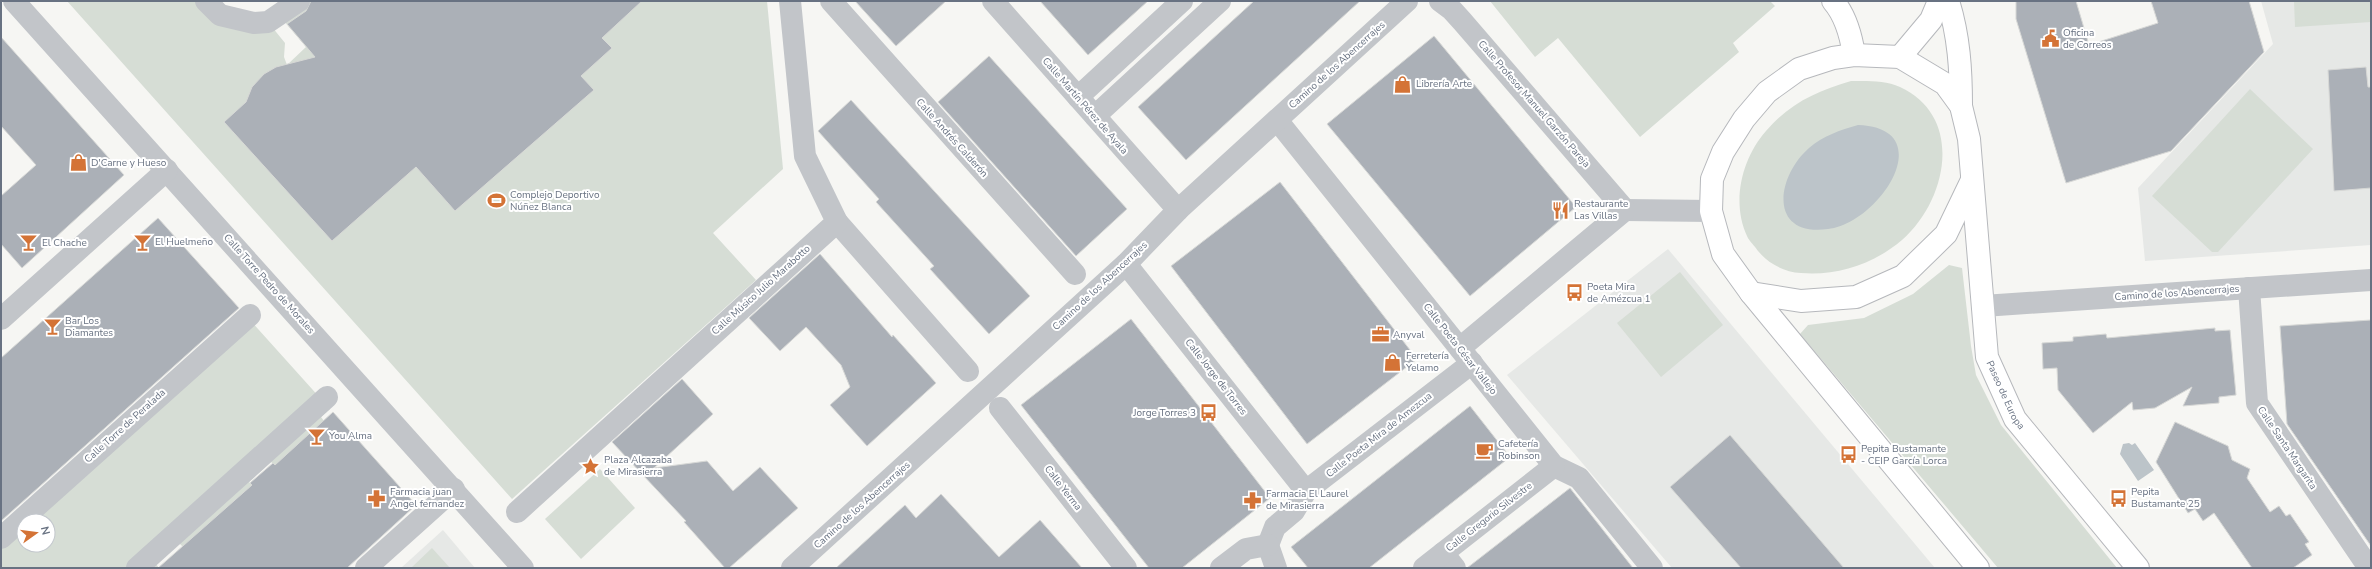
<svg xmlns="http://www.w3.org/2000/svg" width="2372" height="569" font-family="'Nunito Sans',sans-serif">
	<style>
		.built { fill: #e6e8e6 }
		.green { fill: #d6ddd5; fill-rule: evenodd }
		.water { fill: #bcc4c9 }
		.building { fill: #abb0b7; stroke: #d7d8d6 }
		.lines { fill: none; stroke-linecap: round; stroke-linejoin: round }
		.major-casing { stroke: #b6b8bc; stroke-width: 24 }
		.minor { stroke: #c2c5c9; stroke-width: 22 }
		.major { stroke: #fff; stroke-width: 22 }
		.labels { text-anchor: middle; dominant-baseline: central; stroke-width: 4; stroke-linejoin: round; paint-order: stroke }
		.poi-label { font-size: 10px; fill: #687282; stroke: #fff; text-anchor: start }
		.street-label { font-size: 10px; fill: #687282; stroke: #fff }
	</style>
	<rect width="100%" height="100%" fill="#f6f6f3"/>
	<g class="built">
		<polygon points="2261,1 2371,1 2371,245 2145,261 2138,188 2273,44"/>
		<polygon points="1668,249 1935,568 1672,568 1507,375"/>
		<polygon points="443,530 475,568 401,568"/>
	</g>
	<g class="green">
		<polygon points="67,1 206,1 268,22 285,43 284,57 287,65 306,47 279,15 299,1 767,1 783,169 713,233 756,280 512,499"/>
		<polygon points="1490,1 1770,1 1775,6 1733,43 1739,52 1640,137 1558,38 1535,57"/>
		<polygon points="2294,1 2371,1 2371,22 2295,27"/>
		<path d="M1851,81C1867,81 1885,80 1900,87C1965,117 1947,201 1902,240C1874,264 1837,276 1801,273C1784,272 1769,264 1758,251C1755,246 1749,241 1747,236C1731,202 1742,158 1766,131C1790,103 1817,91 1851,81Z"/>
		<polygon points="2250,89 2313,149 2218,252 2212,252 2152,196"/>
		<polygon points="1949,265 1962,268 1971,346 1976,375 2001,425 2117,568 1998,568 1800,334 1808,325 1864,318 1913,294"/>
		<polygon points="1680,272 1723,325 1661,377 1617,323"/>
		<path d="M241,310L330,409L321,417L324,421L275,465L271,462L249,482L252,485L183,547L179,543L156,564L159,568H1V525ZM24,521H48V545H24Z"/>
		<polygon points="600,469 635,508 581,559 545,519"/>
		<polygon points="432,548 450,568 411,568"/>
	</g>
	<g class="water">
		<path d="M1858,125C1941,128 1880,223 1828,229C1768,237 1776,177 1809,148C1823,136 1840,130 1858,125Z"/>
		<polygon points="2129,443 2132,445 2135,443 2154,470 2138,481 2120,454 2123,444"/>
	</g>
	<g class="building">
		<polygon points="311,1 642,1 602,38 612,48 581,76 594,90 455,211 416,167 332,241 224,122 246,102 252,87 264,74 276,67 315,57 287,24 306,11"/>
		<polygon points="855,1 946,1 896,46"/>
		<polygon points="1040,1 1148,1 1088,55"/>
		<polygon points="1254,1 1360,1 1186,160 1138,107"/>
		<polygon points="2016,1 2076,1 2089,45 2158,23 2151,1 2249,1 2264,52 2171,151 2066,183 2016,19"/>
		<polygon points="1434,36 1576,207 1470,296 1327,124"/>
		<polygon points="1,37 124,175 22,268 1,244 1,196 36,165 1,126"/>
		<polygon points="989,56 1127,209 1076,256 938,102"/>
		<polygon points="2366,67 2368,87 2371,87 2371,188 2334,191 2328,70"/>
		<polygon points="851,100 1030,296 989,334 930,269 934,266 876,202 879,199 818,131"/>
		<polygon points="1280,182 1417,359 1307,444 1171,266"/>
		<polygon points="158,218 239,308 1,521 1,358"/>
		<polygon points="820,254 892,337 893,335 936,383 867,446 830,405 850,387 841,365 806,327 780,351 749,318"/>
		<polygon points="1131,319 1270,498 1182,568 1149,568 1021,405"/>
		<polygon points="2371,320 2371,546 2287,424 2280,326"/>
		<polygon points="2215,328 2215,331 2230,330 2236,395 2219,397 2219,403 2183,406 2192,387 2155,408 2133,410 2132,402 2093,433 2058,390 2057,368 2043,369 2042,343 2073,341 2073,337 2106,334 2107,338"/>
		<polygon points="682,379 713,414 654,468 707,461 733,491 760,467 798,508 729,568 725,568 684,522 686,521 612,442"/>
		<polygon points="1470,406 1510,457 1369,568 1308,568 1291,547"/>
		<polygon points="333,412 416,505 347,568 158,568 252,485 250,483 273,463 275,465"/>
		<polygon points="2175,422 2228,446 2232,460 2250,469 2247,478 2270,512 2279,506 2286,516 2290,514 2309,542 2305,544 2312,555 2293,568 2252,568 2214,513 2203,521 2195,509 2188,513 2156,462"/>
		<polygon points="1730,435 1844,568 1741,568 1670,487"/>
		<polygon points="1570,488 1633,568 1467,568"/>
		<polygon points="941,494 999,557 1040,520 1082,568 836,568 905,505 916,518"/>
	</g>
	<g class="lines">
		<defs>
			<g id="major">
				<path d="M1833,1C1846,16 1851,35 1854,55"/>
				<path d="M1948,1C1959,36 1961,70 1961,106"/>
				<polyline points="1900,57 1931,20 1939,1"/>
				<polyline points="1751,293 1801,301 1856,297 1903,276 1946,234 1972,180"/>
				<path id="s1" d="M1978,568L1751,293L1723,254L1711,211L1712,179L1723,152L1744,119L1767,92L1799,69L1833,58L1854,55L1900,57L1945,84L1961,106L1969,139L1987,357L2015,419L2138,568"/>
			</g>
		</defs>
		<use href="#major" class="major-casing"/>
		<g class="minor">
			<polyline points="14,1 523,568"/>
			<polyline points="206,1 220,15 254,23 268,22 299,1"/>
			<polyline points="831,1 1075,274"/>
			<polyline points="993,1 1178,210"/>
			<polyline points="1440,1 1452,10 1462,21 1625,210"/>
			<polyline points="1078,97 1182,1"/>
			<polyline points="1095,116 1220,1"/>
			<polyline points="1277,120 1554,466 1579,478 1652,568"/>
			<polyline points="1625,210 1711,211"/>
			<polyline points="837,222 968,371"/>
			<polyline points="1126,264 1306,491"/>
			<polyline points="2249,288 2257,403 2369,568"/>
			<polyline points="1983,306 2371,280"/>
			<polyline points="1,319 167,170"/>
			<polyline points="1460,348 1625,210"/>
			<polyline points="1000,408 1126,568"/>
			<polyline points="517,512 837,222 805,156 790,1"/>
			<polyline points="1,538 250,315"/>
			<polyline points="1268,545 1275,527 1294,511 1306,491 1472,363"/>
			<polyline points="1268,545 1276,568"/>
			<polyline points="1443,553 1455,568"/>
			<polyline points="137,568 327,397"/>
			<polyline points="366,568 454,489"/>
			<polyline points="792,568 1126,264 1178,210 1407,1"/>
			<polyline points="1221,568 1246,549 1268,545"/>
			<polyline points="1424,568 1554,466"/>
		</g>
		<use href="#major" class="major"/>
	</g>
	<defs>
		<symbol id="civic-bare" viewBox="-9 -9 18 18"><path d="M-.6-6.5H3V-4.5H.6V-3L4-1V1h2V6H-6V1h2V-1L-.6-3ZM-1.2 2.5V6h2.4V2.5Z" fill="#d47336" stroke="#fff" stroke-width="2.5" paint-order="stroke"/></symbol>
		<symbol id="shop-bare" viewBox="-9 -9 18 18"><path d="M-5-2.5h2.3a2.7 3.5 0 0 1 5.4 0H5L5.5 6h-11ZM-1.5-2.5h3a1.5 2.3 0 0 0-3 0Z" fill="#d47336" stroke="#fff" stroke-width="2.5" paint-order="stroke"/></symbol>
		<symbol id="stadium-bare" viewBox="-9 -9 18 18"><path d="M0-5a6.5 5 0 1 0 0 10a6.5 5 0 1 0 0-10ZM-3.5-1.8h7v3.6h-7Z" fill="#d47336" stroke="#fff" stroke-width="2.5" paint-order="stroke"/></symbol>
		<symbol id="restaurant-bare" viewBox="-9 -9 18 18"><path d="M-5-6h1v4h1v-4h1v4h1v-4h1v5L-1.5 .5V6h-2V.5L-5-1ZM5-6V6H3V1.5H1.5Q1.5-4 5-6Z" fill="#d47336" stroke="#fff" stroke-width="2.5" paint-order="stroke"/></symbol>
		<symbol id="bar-bare" viewBox="-9 -9 18 18"><path d="M-6-5H6L.8 .8V4.5H3.5V6h-7V4.5H-.8V.8Z" fill="#d47336" stroke="#fff" stroke-width="2.5" paint-order="stroke"/></symbol>
		<symbol id="bus-bare" viewBox="-9 -9 18 18"><path d="M-5-6H5V4H4V6H2V4H-2V6H-4V4H-5ZM-3.5-4V0h7V-4ZM-3.5 1.2v1.5H-2V1.2ZM2 1.2v1.5H3.5V1.2Z" fill="#d47336" stroke="#fff" stroke-width="2.5" paint-order="stroke"/></symbol>
		<symbol id="office-bare" viewBox="-9 -9 18 18"><path d="M-6-3h4V-5.5h4V-3h4V5H-6ZM-1-4.5V-3h2v-1.5ZM-6 0V1H6V0Z" fill="#d47336" stroke="#fff" stroke-width="2.5" paint-order="stroke"/></symbol>
		<symbol id="cafe-bare" viewBox="-9 -9 18 18"><path d="M-5.5-4.5H6V0H3Q3 3.5 0 3.5H-2.5Q-5.5 3.5-5.5 0ZM3-3.2v2h1.7v-2ZM-6 4.5H4V6H-6Z" fill="#d47336" stroke="#fff" stroke-width="2.5" paint-order="stroke"/></symbol>
		<symbol id="sight-bare" viewBox="-9 -9 18 18"><path d="M0-6L1.8-2.2L6-1.7L2.9 1.2L3.7 5.4L0 3.3L-3.7 5.4L-2.9 1.2L-6-1.7L-1.8-2.2Z" fill="#d47336" stroke="#fff" stroke-width="2.5" paint-order="stroke"/></symbol>
		<symbol id="pharmacy-bare" viewBox="-9 -9 18 18"><path d="M-2-6h4v4h4v4h-4v4h-4v-4h-4v-4h4Z" fill="#d47336" stroke="#fff" stroke-width="2.5" paint-order="stroke"/></symbol>
	</defs>
	<g fill-rule="evenodd">
		<use href="#civic-bare" x="2038" y="26" width="25" height="25"/>
		<use href="#shop-bare" x="1390" y="72" width="25" height="25"/>
		<use href="#shop-bare" x="66" y="150" width="25" height="25"/>
		<use href="#stadium-bare" x="484" y="188" width="25" height="25"/>
		<use href="#restaurant-bare" x="1548" y="198" width="25" height="25"/>
		<use href="#bar-bare" x="130" y="230" width="25" height="25"/>
		<use href="#bar-bare" x="16" y="230" width="25" height="25"/>
		<use href="#bus-bare" x="1562" y="280" width="25" height="25"/>
		<use href="#bar-bare" x="40" y="314" width="25" height="25"/>
		<use href="#office-bare" x="1368" y="322" width="25" height="25"/>
		<use href="#shop-bare" x="1380" y="350" width="25" height="25"/>
		<use href="#bus-bare" x="1196" y="400" width="25" height="25"/>
		<use href="#bar-bare" x="304" y="424" width="25" height="25"/>
		<use href="#cafe-bare" x="1472" y="438" width="25" height="25"/>
		<use href="#bus-bare" x="1836" y="442" width="25" height="25"/>
		<use href="#sight-bare" x="578" y="454" width="25" height="25"/>
		<use href="#pharmacy-bare" x="364" y="486" width="25" height="25"/>
		<use href="#bus-bare" x="2106" y="486" width="25" height="25"/>
		<use href="#pharmacy-bare" x="1240" y="488" width="25" height="25"/>
	</g>
	<g class="labels">
		<g class="poi-label">
			<text x="2063" y="33">Oficina<tspan x="2063" dy="12">de Correos</tspan></text>
			<text x="1416" y="84">Librería Arte</text>
			<text x="91" y="163">D'Carne y Hueso</text>
			<text x="510" y="195">Complejo Deportivo<tspan x="510" dy="12">Núñez Blanca</tspan></text>
			<text x="1574" y="204">Restaurante<tspan x="1574" dy="12">Las Villas</tspan></text>
			<text x="155" y="242">El Huelmeño</text>
			<text x="42" y="243">El Chache</text>
			<text x="1587" y="287">Poeta Mira<tspan x="1587" dy="12">de Amézcua 1</tspan></text>
			<text x="65" y="321">Bar Los<tspan x="65" dy="12">Diamantes</tspan></text>
			<text x="1393" y="335">Anyval</text>
			<text x="1406" y="356">Ferretería<tspan x="1406" dy="12">Yelamo</tspan></text>
			<text x="1196" y="413" text-anchor="end">Jorge Torres 3</text>
			<text x="329" y="436">You Alma</text>
			<text x="1498" y="444">Cafetería<tspan x="1498" dy="12">Robinson</tspan></text>
			<text x="1861" y="449">Pepita Bustamante<tspan x="1861" dy="12">- CEIP García Lorca</tspan></text>
			<text x="604" y="460">Plaza Alcazaba<tspan x="604" dy="12">de Mirasierra</tspan></text>
			<text x="390" y="492">Farmacia juan<tspan x="390" dy="12">Angel fernandez</tspan></text>
			<text x="2131" y="492">Pepita<tspan x="2131" dy="12">Bustamante 25</tspan></text>
			<text x="1266" y="494">Farmacia El Laurel<tspan x="1266" dy="12">de Mirasierra</tspan></text>
		</g>
		<g class="street-label">
			<text transform="translate(1337 65) rotate(-42)">Camino de los Abencerrajes</text>
			<text transform="translate(1534 104) rotate(49)">Calle Profesor Manuel Garzón Pareja</text>
			<text transform="translate(1085 106) rotate(49)">Calle Martín Pérez de Ayala</text>
			<text transform="translate(952 138) rotate(48)">Calle Andrés Calderón</text>
			<text transform="translate(269 284) rotate(48)">Calle Torre Pedro de Morales</text>
			<text transform="translate(1100 286) rotate(-43)">Camino de los Abencerrajes</text>
			<text transform="translate(761 290) rotate(-42)">Calle Músico Julio Marabotto</text>
			<text transform="translate(2177 293) rotate(-4)">Camino de los Abencerrajes</text>
			<text transform="translate(1460 349) rotate(52)">Calle Poeta César Vallejo</text>
			<text transform="translate(1216 377) rotate(52)">Calle Jorge de Torres</text>
			<text stroke="none"><textPath href="#s1" startOffset="1102">Paseo de Europa</textPath></text>
			<text transform="translate(125 426) rotate(-42)">Calle Torre de Peralada</text>
			<text transform="translate(1379 435) rotate(-38)">Calle Poeta Mira de Amezcua</text>
			<text transform="translate(2287 448) rotate(56)">Calle Santa Margarita</text>
			<text transform="translate(1063 488) rotate(52)">Calle Yerma</text>
			<text transform="translate(862 505) rotate(-42)">Camino de los Abencerrajes</text>
			<text transform="translate(1489 517) rotate(-38)">Calle Gregorio Silvestre</text>
		</g>
	</g>
	<rect width="2372" height="569" fill="none" stroke="#687282" stroke-width="4"/>
	<g transform="translate(36 533) rotate(76)"><circle r="19" fill="#ffffff" stroke="#c3c7cd"/>
	<path d="M0-3L7 15L0 10L-7 15Z" fill="#d47336"/>
	<text y="-6" font-size="11" font-weight="bold" text-anchor="middle" fill="#687282">N</text>
	</g>
</svg>
